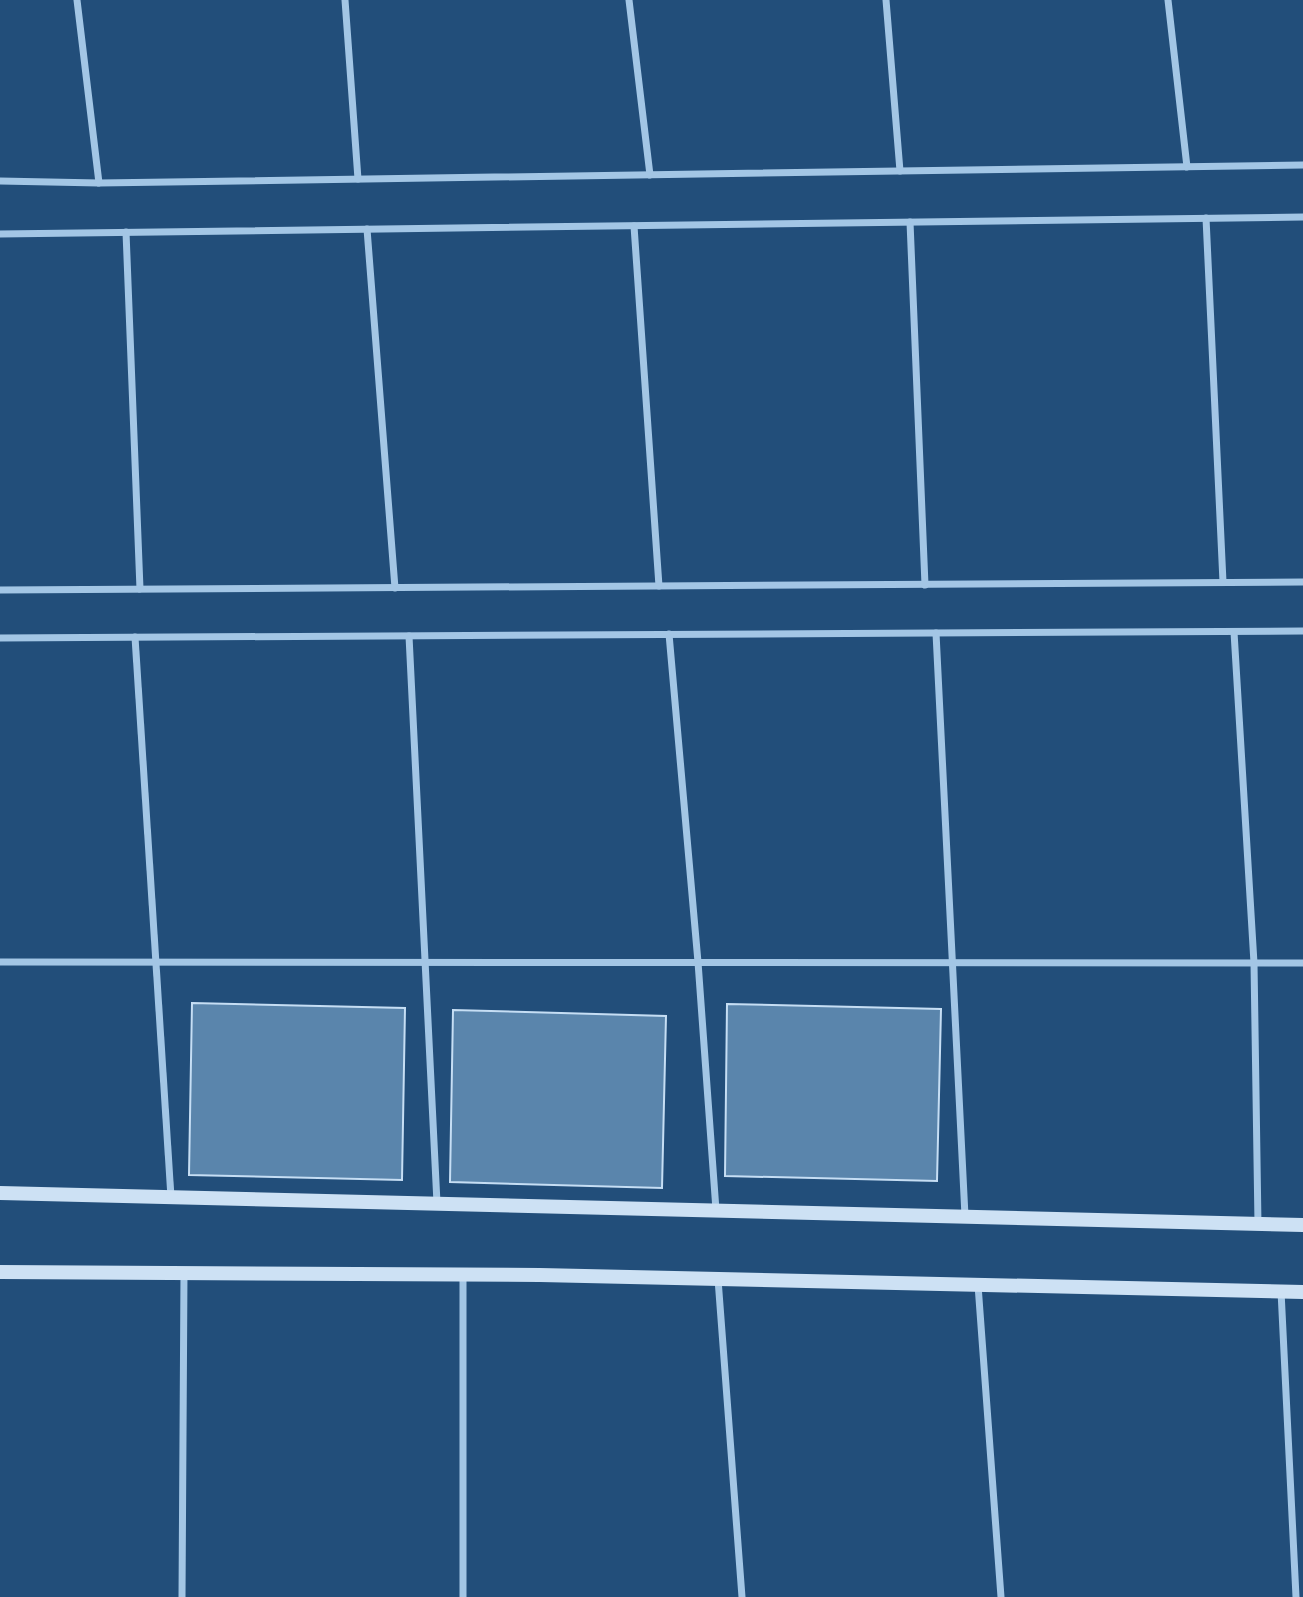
<svg xmlns="http://www.w3.org/2000/svg" width="1303" height="1597" font-family="'Source Sans 3',sans-serif">
	<style>
		.building { fill: #5a85ac; stroke: #c6def4; stroke-width: 2 }
		.lines { fill: none; stroke-linecap: round; stroke-linejoin: round }
		.minor { stroke: #a3c6e5; stroke-width: 7 }
		.secondary { stroke: #cde1f4; stroke-width: 14 }
	</style>
	<rect width="100%" height="100%" fill="#224e7a"/>
	<g class="building">
		<polygon points="192,1003 405,1008 402,1180 189,1175"/>
		<polygon points="727,1004 941,1009 937,1181 725,1176"/>
		<polygon points="453,1010 666,1016 662,1188 450,1182"/>
	</g>
	<g class="lines">
		<g class="minor">
			<polyline points="77,0 99,183"/>
			<polyline points="345,0 358,179"/>
			<polyline points="629,0 650,175"/>
			<polyline points="886,0 900,171"/>
			<polyline points="1168,0 1187,167"/>
			<polyline points="0,181 99,183 1303,165"/>
			<polyline points="1206,218 1223,582"/>
			<polyline points="910,222 925,585"/>
			<polyline points="634,226 659,586"/>
			<polyline points="367,229 395,588"/>
			<polyline points="126,232 140,589"/>
			<polyline points="0,234 1303,217"/>
			<polyline points="0,590 1303,582"/>
			<polyline points="1234,632 1254,963 1258,1224"/>
			<polyline points="936,633 965,1216"/>
			<polyline points="669,634 698,962 716,1210"/>
			<polyline points="409,636 437,1203"/>
			<polyline points="135,637 171,1197"/>
			<polyline points="0,638 1303,631"/>
			<polyline points="0,962 1303,963"/>
			<polyline points="718,1279 742,1597"/>
			<polyline points="978,1285 1001,1597"/>
			<polyline points="1281,1291 1296,1597"/>
			<polyline points="182,1597 184,1273"/>
			<polyline points="463,1597 463,1275"/>
		</g>
		<g class="secondary">
			<polyline points="0,1193 1303,1225"/>
			<polyline points="0,1272 540,1275 1303,1292"/>
		</g>
	</g>
</svg>
